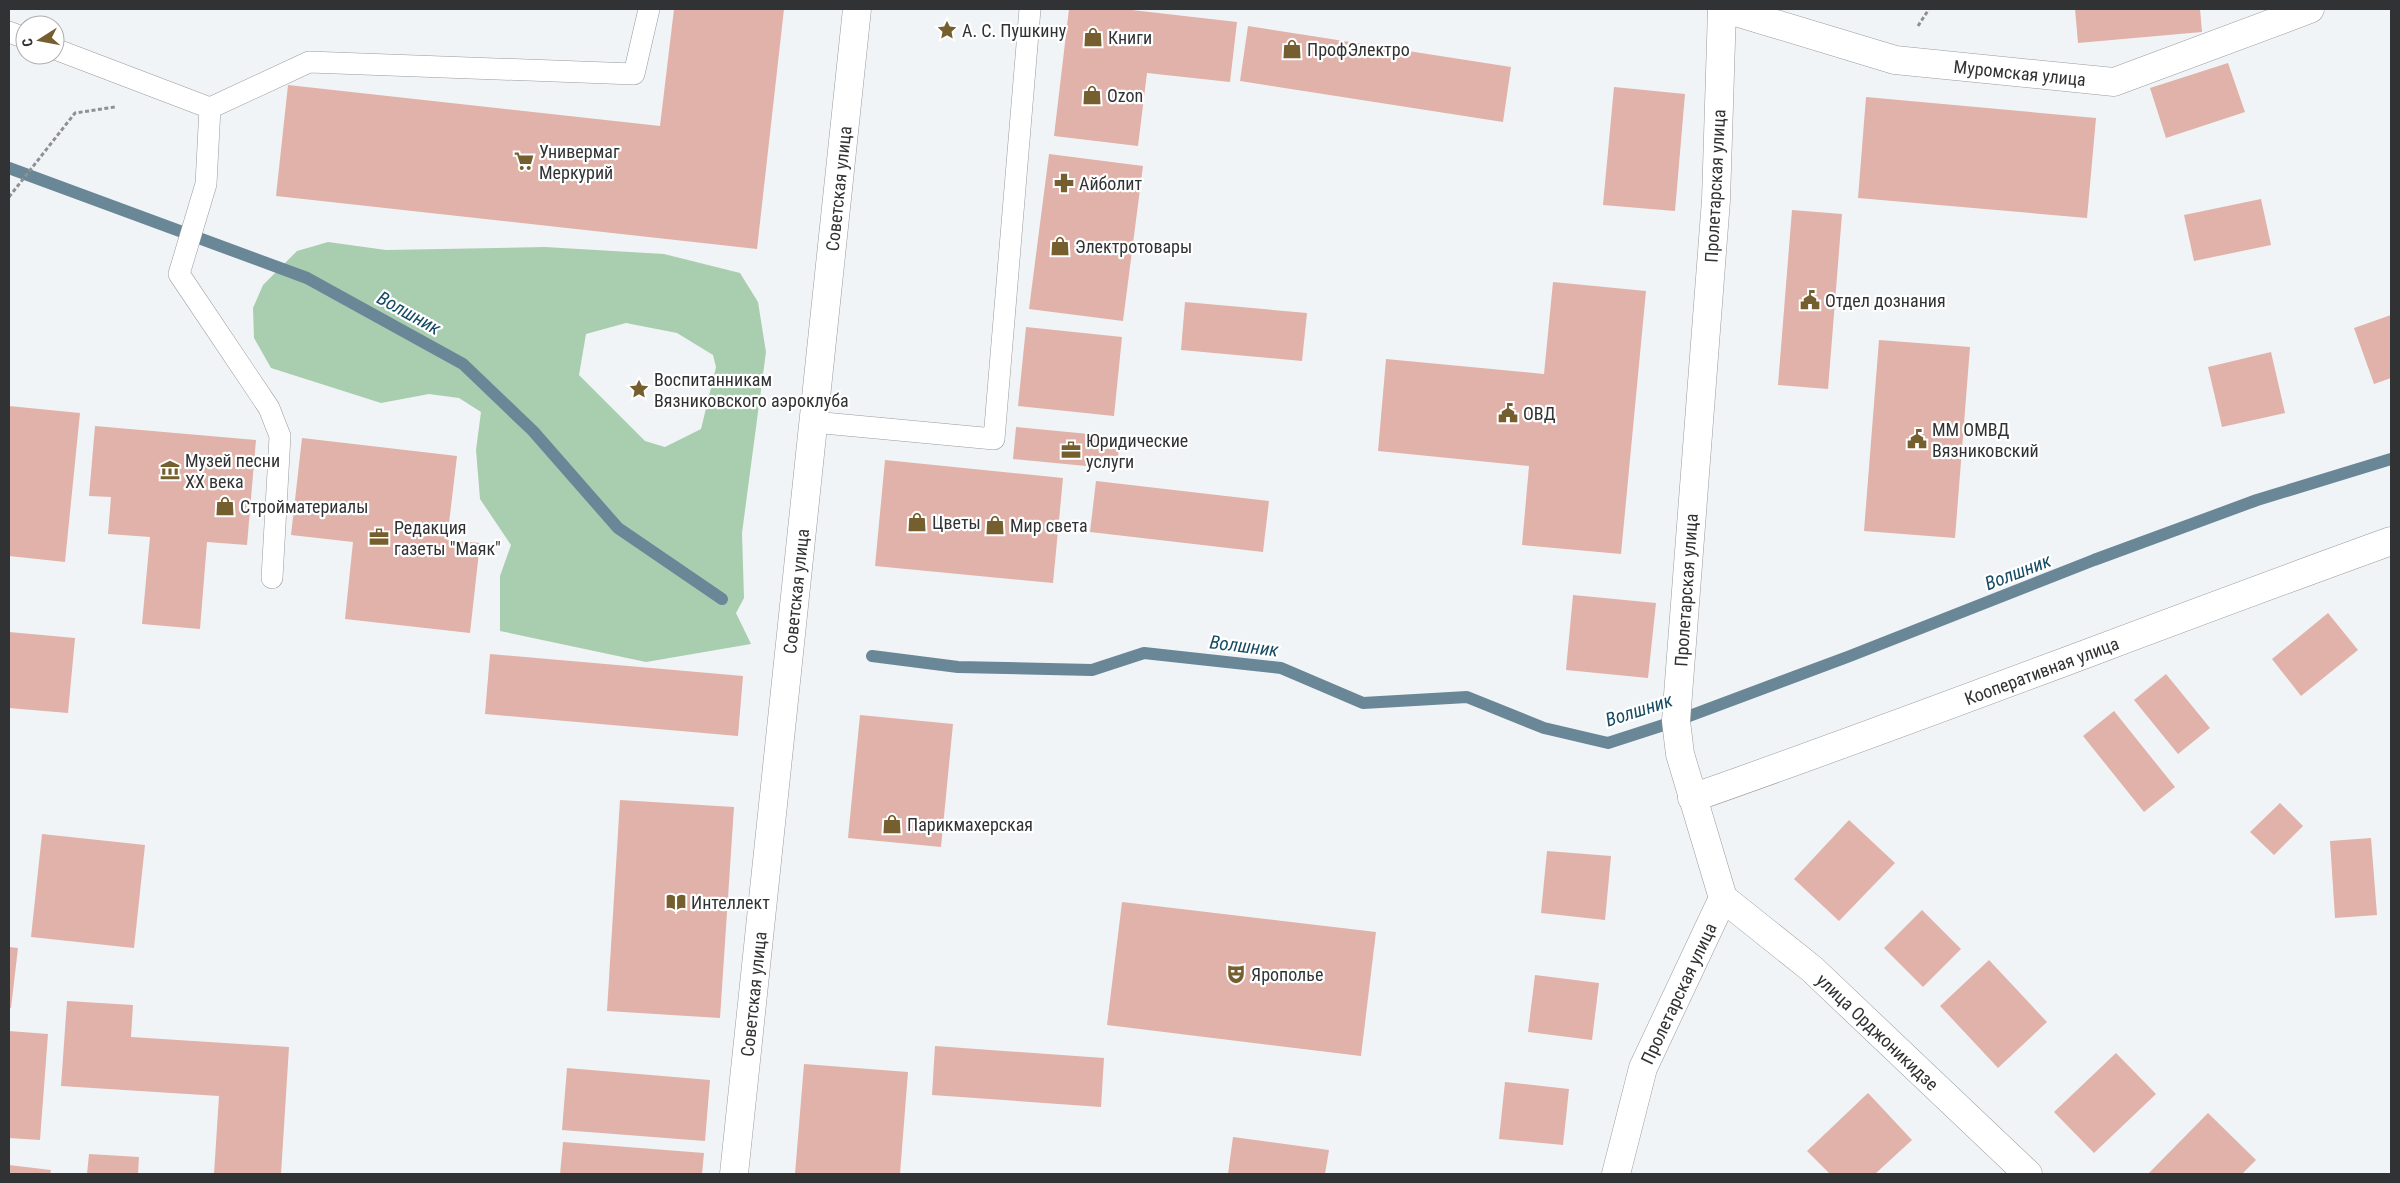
<svg xmlns="http://www.w3.org/2000/svg" width="2400" height="1183" font-family="'Roboto Condensed',sans-serif">
	<style>
		.forest { fill: #a9cdaf; fill-rule: evenodd }
		.lines { fill: none; stroke-linecap: round; stroke-linejoin: round }
		.stream { stroke: #6a8798; stroke-width: 12 }
		.building { fill: #e1b2aa }
		.lane-casing { stroke: #989b9d; stroke-width: 22 }
		.street-casing { stroke: #989b9d; stroke-width: 29 }
		.secondary-casing { stroke: #989b9d; stroke-width: 29 }
		.path { stroke: #8e9092; stroke-width: 3; stroke-dasharray: 4 2.5; stroke-linecap: butt }
		.lane { stroke: #fff; stroke-width: 21 }
		.street { stroke: #fff; stroke-width: 28 }
		.secondary { stroke: #fff; stroke-width: 28 }
		.labels { text-anchor: middle; dominant-baseline: central; stroke-width: 4.5; stroke-linejoin: round; paint-order: stroke }
		.poi-label { font-size: 18px; fill: #313233; stroke: #fff; text-anchor: start }
		.street-label { font-size: 18px; fill: #313233; stroke: #fff }
		.water-label { font-size: 19px; font-style: italic; fill: #154b63; stroke: #fff }
	</style>
	<rect width="100%" height="100%" fill="#f1f4f6"/>
	<path class="forest" d="M328,242L386,250L545,247L664,254L740,273L758,302L766,352L742,533L744,598L736,613L751,644L646,662L500,631V576L511,545L480,499L476,450L481,412L459,398L429,394L381,403L271,368L254,338L253,308L263,285L297,251ZM626,323L677,333L713,355L716,367L701,429L665,447L645,441L579,375L586,334Z"/>
	<g class="lines">
		<g class="stream">
			<polyline points="9,168 307,278 463,364 533,431 618,528 722,599"/>
			<polyline points="872,656 958,667 1092,670 1144,653 1281,668 1363,703 1467,697 1544,728 1608,743 1676,721 1850,656 2094,560 2257,500 2391,459"/>
		</g>
	</g>
	<g class="building">
		<polygon points="674,9 784,9 757,249 276,196 288,85 660,126"/>
		<polygon points="1069,9 1123,9 1237,22 1230,82 1147,73 1138,146 1054,136"/>
		<polygon points="2075,9 2200,9 2202,32 2078,43"/>
		<polygon points="1248,26 1511,67 1503,122 1240,81"/>
		<polygon points="2228,63 2245,112 2166,138 2150,88"/>
		<polygon points="1614,87 1685,94 1675,211 1603,205"/>
		<polygon points="1866,97 2096,118 2087,218 1858,198"/>
		<polygon points="1049,154 1143,166 1123,321 1029,309"/>
		<polygon points="2261,199 2271,245 2194,261 2184,215"/>
		<polygon points="1792,210 1842,214 1828,389 1778,385"/>
		<polygon points="1553,282 1646,291 1621,554 1522,545 1529,466 1378,451 1386,359 1544,374"/>
		<polygon points="1185,302 1307,313 1302,361 1181,350"/>
		<polygon points="2391,315 2391,378 2374,384 2354,328"/>
		<polygon points="1026,327 1122,337 1114,416 1018,406"/>
		<polygon points="1879,340 1970,347 1955,538 1864,531"/>
		<polygon points="2271,352 2285,413 2222,427 2208,367"/>
		<polygon points="9,406 80,413 65,562 9,556"/>
		<polygon points="95,426 256,440 247,545 207,542 200,629 142,624 150,537 108,534 111,497 89,496"/>
		<polygon points="1016,427 1120,437 1117,469 1013,459"/>
		<polygon points="302,438 457,456 447,540 480,543 470,633 345,619 353,542 291,535"/>
		<polygon points="885,460 1063,478 1053,583 875,566"/>
		<polygon points="1096,481 1269,501 1263,552 1090,532"/>
		<polygon points="1573,595 1656,603 1648,678 1566,670"/>
		<polygon points="2328,613 2358,650 2301,696 2272,659"/>
		<polygon points="9,632 75,638 68,713 9,708"/>
		<polygon points="490,654 743,676 738,736 485,714"/>
		<polygon points="2166,674 2210,728 2178,754 2134,700"/>
		<polygon points="2114,711 2175,787 2144,812 2083,736"/>
		<polygon points="860,715 953,724 941,847 848,838"/>
		<polygon points="620,800 734,807 720,1018 607,1011"/>
		<polygon points="2280,803 2303,826 2274,855 2250,832"/>
		<polygon points="1849,820 1895,863 1839,921 1794,879"/>
		<polygon points="42,834 145,845 134,948 31,937"/>
		<polygon points="2371,838 2377,915 2335,918 2330,841"/>
		<polygon points="1547,851 1611,856 1605,920 1541,913"/>
		<polygon points="1122,902 1376,932 1361,1056 1107,1025"/>
		<polygon points="1922,910 1961,949 1923,987 1884,948"/>
		<polygon points="9,947 18,948 11,1008 9,1007"/>
		<polygon points="1989,960 2047,1022 1998,1068 1940,1006"/>
		<polygon points="1535,975 1599,983 1592,1040 1528,1032"/>
		<polygon points="67,1001 133,1005 131,1037 289,1047 281,1174 214,1174 219,1096 61,1086"/>
		<polygon points="9,1031 48,1034 40,1140 9,1138"/>
		<polygon points="935,1046 1104,1058 1101,1107 932,1095"/>
		<polygon points="2116,1053 2156,1094 2094,1153 2054,1112"/>
		<polygon points="804,1064 908,1072 900,1174 795,1174"/>
		<polygon points="567,1068 710,1080 705,1141 562,1130"/>
		<polygon points="1505,1082 1569,1089 1563,1145 1499,1139"/>
		<polygon points="1868,1093 1912,1140 1875,1174 1830,1174 1807,1151"/>
		<polygon points="2208,1113 2256,1160 2242,1174 2148,1174"/>
		<polygon points="1233,1137 1329,1150 1325,1174 1228,1174"/>
		<polygon points="563,1142 704,1153 702,1174 560,1174"/>
		<polygon points="89,1154 139,1157 138,1174 87,1174"/>
		<polygon points="9,1165 51,1170 50,1174 9,1174"/>
	</g>
	<g class="lines">
		<defs>
			<g id="lane">
				<polyline points="9,32 25,38"/>
				<polyline points="55,49 210,108 309,62 634,74 649,9"/>
				<polyline points="210,108 206,184 179,274 269,408 280,436 272,578"/>
				<polyline points="813,422 994,439 1030,9"/>
			</g>
			<g id="street">
				<polyline points="1722,9 1716,200 1676,721 1680,754 1723,898"/>
				<path id="s1" d="M1726,9L1895,60L2114,82L2310,9"/>
				<path id="s2" d="M1692,798C1927,716 2158,625 2391,541"/>
			</g>
			<g id="secondary">
				<path id="s3" d="M734,1174L857,9"/>
				<path id="s4" d="M1616,1174L1643,1068L1723,898L1812,969L2028,1174"/>
			</g>
		</defs>
		<use href="#lane" class="lane-casing"/>
		<use href="#street" class="street-casing"/>
		<use href="#secondary" class="secondary-casing"/>
		<g class="path">
			<polyline points="1918,26 1929,9"/>
			<polyline points="9,197 75,113 115,107"/>
		</g>
		<use href="#lane" class="lane"/>
		<use href="#street" class="street"/>
		<use href="#secondary" class="secondary"/>
	</g>
	<defs>
		<symbol id="sight-bare" viewBox="-9 -9 18 18"><path d="M0-6L1.8-2.2L6-1.7L2.9 1.2L3.7 5.4L0 3.3L-3.7 5.4L-2.9 1.2L-6-1.7L-1.8-2.2Z" fill="#755f2f" stroke="#fff" stroke-width="2.5" paint-order="stroke"/></symbol>
		<symbol id="shop-bare" viewBox="-9 -9 18 18"><path d="M-5-2.5h2.3a2.7 3.5 0 0 1 5.4 0H5L5.5 6h-11ZM-1.5-2.5h3a1.5 2.3 0 0 0-3 0Z" fill="#755f2f" stroke="#fff" stroke-width="2.5" paint-order="stroke"/></symbol>
		<symbol id="supermarket-bare" viewBox="-9 -9 18 18"><path d="M-6-5.5h2.5l.6 2H6L4.5 2H-2.5L-4.4-4H-6ZM-1.5 3.2a1.3 1.3 0 1 0 .1 0ZM3 3.2a1.3 1.3 0 1 0 .1 0Z" fill="#755f2f" stroke="#fff" stroke-width="2.5" paint-order="stroke"/></symbol>
		<symbol id="pharmacy-bare" viewBox="-9 -9 18 18"><path d="M-2-6h4v4h4v4h-4v4h-4v-4h-4v-4h4Z" fill="#755f2f" stroke="#fff" stroke-width="2.5" paint-order="stroke"/></symbol>
		<symbol id="civic-bare" viewBox="-9 -9 18 18"><path d="M-.6-6.5H3V-4.5H.6V-3L4-1V1h2V6H-6V1h2V-1L-.6-3ZM-1.2 2.5V6h2.4V2.5Z" fill="#755f2f" stroke="#fff" stroke-width="2.5" paint-order="stroke"/></symbol>
		<symbol id="office-bare" viewBox="-9 -9 18 18"><path d="M-6-3h4V-5.5h4V-3h4V5H-6ZM-1-4.5V-3h2v-1.5ZM-6 0V1H6V0Z" fill="#755f2f" stroke="#fff" stroke-width="2.5" paint-order="stroke"/></symbol>
		<symbol id="museum-bare" viewBox="-9 -9 18 18"><path d="M0-6L6-3V-2H-6V-3ZM-5-1h2V3h-2ZM-1-1h2V3h-2ZM3-1h2V3H3ZM-6 4H6V6H-6Z" fill="#755f2f" stroke="#fff" stroke-width="2.5" paint-order="stroke"/></symbol>
		<symbol id="library-bare" viewBox="-9 -9 18 18"><path d="M-6-4Q-3-5.5-.7-3.5V5Q-3 3-6 4ZM6-4Q3-5.5 .7-3.5V5Q3 3 6 4Z" fill="#755f2f" stroke="#fff" stroke-width="2.5" paint-order="stroke"/></symbol>
		<symbol id="theatre-bare" viewBox="-9 -9 18 18"><path d="M-5-5.5Q0-4 5-5.5V0Q5 5 0 6Q-5 5-5 0ZM-3.3-2.5H-1v1.5H-3.3ZM1-2.5H3.3v1.5H1ZM-2.8 1Q0 5.5 2.8 1Z" fill="#755f2f" stroke="#fff" stroke-width="2.5" paint-order="stroke"/></symbol>
	</defs>
	<g fill-rule="evenodd">
		<use href="#sight-bare" x="933" y="16" width="28" height="28"/>
		<use href="#shop-bare" x="1079" y="23" width="28" height="28"/>
		<use href="#shop-bare" x="1278" y="35" width="28" height="28"/>
		<use href="#shop-bare" x="1078" y="81" width="28" height="28"/>
		<use href="#supermarket-bare" x="510" y="147" width="28" height="28"/>
		<use href="#pharmacy-bare" x="1050" y="169" width="28" height="28"/>
		<use href="#shop-bare" x="1046" y="232" width="28" height="28"/>
		<use href="#civic-bare" x="1796" y="286" width="28" height="28"/>
		<use href="#sight-bare" x="625" y="375" width="28" height="28"/>
		<use href="#civic-bare" x="1494" y="399" width="28" height="28"/>
		<use href="#civic-bare" x="1903" y="425" width="28" height="28"/>
		<use href="#office-bare" x="1057" y="436" width="28" height="28"/>
		<use href="#museum-bare" x="156" y="456" width="28" height="28"/>
		<use href="#shop-bare" x="211" y="492" width="28" height="28"/>
		<use href="#shop-bare" x="903" y="508" width="28" height="28"/>
		<use href="#shop-bare" x="981" y="511" width="28" height="28"/>
		<use href="#office-bare" x="365" y="523" width="28" height="28"/>
		<use href="#shop-bare" x="878" y="810" width="28" height="28"/>
		<use href="#library-bare" x="662" y="888" width="28" height="28"/>
		<use href="#theatre-bare" x="1222" y="960" width="28" height="28"/>
	</g>
	<g class="labels">
		<g class="poi-label">
			<text x="962" y="30">А. С. Пушкину</text>
			<text x="1108" y="37">Книги</text>
			<text x="1307" y="49">ПрофЭлектро</text>
			<text x="1107" y="95">Ozon</text>
			<text x="539" y="151">Универмаг<tspan x="539" dy="21">Меркурий</tspan></text>
			<text x="1079" y="183">Айболит</text>
			<text x="1075" y="246">Электротовары</text>
			<text x="1825" y="300">Отдел дознания</text>
			<text x="654" y="379">Воспитанникам<tspan x="654" dy="21">Вязниковского аэроклуба</tspan></text>
			<text x="1523" y="413">ОВД</text>
			<text x="1932" y="429">ММ ОМВД<tspan x="1932" dy="21">Вязниковский</tspan></text>
			<text x="1086" y="440">Юридические<tspan x="1086" dy="21">услуги</tspan></text>
			<text x="185" y="460">Музей песни<tspan x="185" dy="21">XX века</tspan></text>
			<text x="240" y="506">Стройматериалы</text>
			<text x="932" y="522">Цветы</text>
			<text x="1010" y="525">Мир света</text>
			<text x="394" y="527">Редакция<tspan x="394" dy="21">газеты "Маяк"</tspan></text>
			<text x="907" y="824">Парикмахерская</text>
			<text x="691" y="902">Интеллект</text>
			<text x="1251" y="974">Ярополье</text>
		</g>
		<g class="street-label">
			<text stroke="none"><textPath href="#s1" startOffset="302">Муромская улица</textPath></text>
			<text transform="translate(1715 186) rotate(-87)">Пролетарская улица</text>
			<text stroke="none"><textPath href="#s3" startOffset="991">Советская улица</textPath></text>
			<text transform="translate(1686 590) rotate(-86)">Пролетарская улица</text>
			<text stroke="none"><textPath href="#s3" startOffset="586">Советская улица</textPath></text>
			<text stroke="none"><textPath href="#s2" startOffset="372">Кооперативная улица</textPath></text>
			<text stroke="none"><textPath href="#s4" startOffset="192">Пролетарская улица</textPath></text>
			<text stroke="none"><textPath href="#s3" startOffset="181">Советская улица</textPath></text>
			<text stroke="none"><textPath href="#s4" startOffset="502">улица Орджоникидзе</textPath></text>
		</g>
		<g class="water-label">
			<text transform="translate(409 313) rotate(29)">Волшник</text>
			<text transform="translate(2018 572) rotate(-21)">Волшник</text>
			<text transform="translate(1244 646) rotate(7)">Волшник</text>
			<text transform="translate(1639 710) rotate(-18)">Волшник</text>
		</g>
	</g>
	<rect width="2400" height="1183" fill="none" stroke="#313233" stroke-width="20"/>
	<g transform="translate(40 40) rotate(259)"><circle r="24" fill="#ffffff" stroke="#adadad"/>
	<path d="M0-4L9 19L0 12L-9 19Z" fill="#755f2f"/>
	<text y="-8" font-size="14" font-weight="bold" text-anchor="middle" fill="#313233">С</text>
	</g>
</svg>
